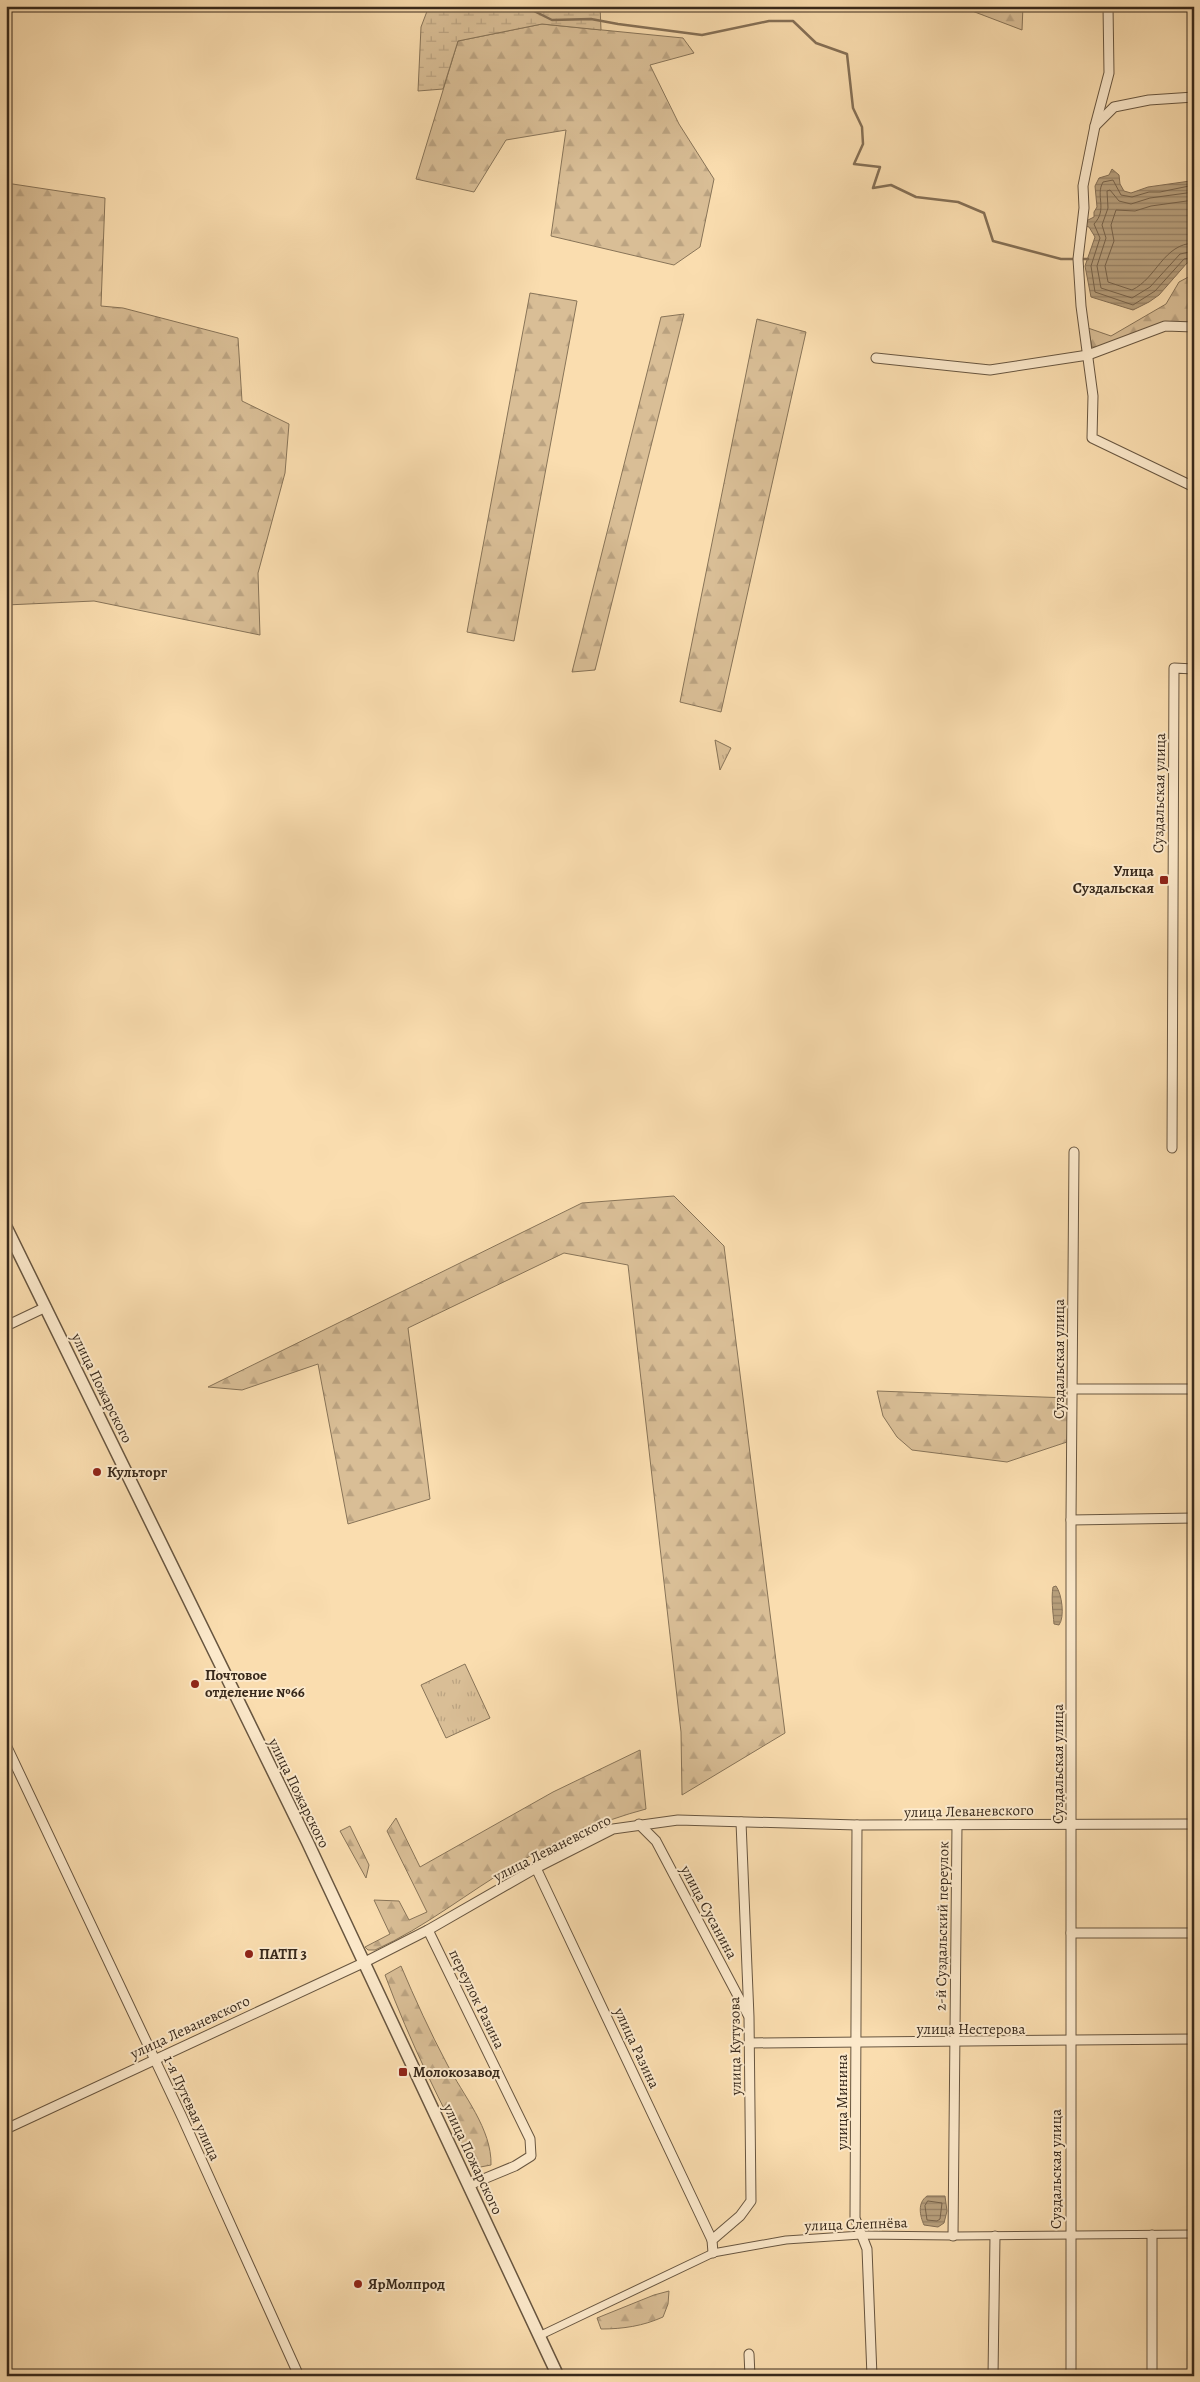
<svg xmlns="http://www.w3.org/2000/svg" width="1200" height="2382" font-family="Alegreya,serif">
	<style>
		.grass { fill: url(#grass-tufts); stroke: #887458 }
		.forest { fill: url(#forest-firs); stroke: #887458 }
		.wetland { fill: url(#wetland-marsh); stroke: #887458 }
		.water { fill: url(#water-rules); stroke: #857056 }
		.lines { fill: none; stroke-linecap: round; stroke-linejoin: round }
		.shore { stroke: #78644c; stroke-width: 1 }
		.stream { stroke: #857056; stroke-width: 2.5 }
		.pedestrian-casing { stroke: #685640; stroke-width: 9 }
		.minor-casing { stroke: #685640; stroke-width: 11 }
		.tertiary-casing { stroke: #685640; stroke-width: 14 }
		.pedestrian { stroke: #fce9cb; stroke-width: 7 }
		.minor { stroke: #fce9cb; stroke-width: 9 }
		.tertiary { stroke: #fce9cb; stroke-width: 11 }
		.poi-dot { fill: #8f2418; stroke: #fce9cb; stroke-width: 2 }
		.labels { text-anchor: middle; dominant-baseline: central; stroke-width: 4; stroke-linejoin: round; paint-order: stroke }
		.street-label { font-size: 15px; fill: #38291b; stroke: #fce9cb }
		.poi-label { font-size: 15px; font-weight: bold; fill: #38291b; stroke: #fce9cb; text-anchor: start }
	</style>
	<defs>
		<pattern id="grass-tufts" width="24" height="20" patternUnits="userSpaceOnUse" patternTransform="scale(1.25)"><rect width="24" height="20" fill="#d9be96"/><path d="M3 7l-1-3M5 7V3M7 7l1-3M15 17l-1-3M17 17v-4M19 17l1-3" fill="none" stroke="#bba381"/></pattern>
		<pattern id="forest-firs" width="22" height="20" patternUnits="userSpaceOnUse" patternTransform="scale(1.25)"><rect width="22" height="20" fill="#d9be96"/><path d="M5 1l3.5 6h-7zM16 11l3.5 6h-7z" fill="#bba381"/></pattern>
		<pattern id="wetland-marsh" width="20" height="14" patternUnits="userSpaceOnUse" patternTransform="scale(1.25)"><rect width="20" height="14" fill="#d9be96"/><path d="M1 5h8M5 5V1M11 12h8M15 12V8" fill="none" stroke="#bba381"/></pattern>
		<pattern id="water-rules" width="6" height="5" patternUnits="userSpaceOnUse" patternTransform="scale(1.25)"><rect width="6" height="5" fill="#b8a07d"/><path d="M0 2.5h6" fill="none" stroke="#978266"/></pattern>
	</defs>
	<rect width="100%" height="100%" fill="#faddaf"/>
	<filter id="stains"><feTurbulence type="fractalNoise" baseFrequency=".004" numOctaves="4"/><feColorMatrix values="0 0 0 0 .2 0 0 0 0 .09 0 0 0 0 .02 0 0 0 .5 -.17"/></filter>
	<radialGradient id="worn" r=".72"><stop offset=".6" stop-color="#630" stop-opacity="0"/><stop offset="1" stop-color="#630" stop-opacity=".3"/></radialGradient>
	<g class="grass">
		<polygon points="715,740 731,748 720,770"/>
		<polygon points="465,1664 490,1718 446,1738 421,1685"/>
	</g>
	<g class="forest">
		<polygon points="959,6 1023,6 1022,30"/>
		<polygon points="542,24 683,38 694,53 650,65 679,124 714,179 700,247 674,265 551,236 566,130 506,140 474,192 416,179 458,41"/>
		<polygon points="6,183 105,198 101,306 123,308 238,338 242,401 289,424 285,473 258,573 260,635 94,601 6,605"/>
		<polygon points="1194,274 1194,322 1170,322 1105,346 1092,347 1088,328 1111,336 1166,304 1179,282"/>
		<polygon points="530,293 577,301 514,641 467,632"/>
		<polygon points="684,314 595,670 572,672 661,317"/>
		<polygon points="757,319 806,332 721,712 680,702"/>
		<polygon points="674,1196 724,1246 785,1733 682,1795 681,1732 628,1265 564,1253 408,1328 430,1499 348,1524 318,1364 242,1390 208,1387 582,1203"/>
		<polygon points="877,1391 1069,1398 1067,1442 1007,1462 912,1450 897,1437 883,1416"/>
		<path d="M640,1750L646,1809C601,1821 557,1840 516,1864C468,1892 426,1927 375,1950H368L365,1947L390,1934L374,1900L399,1901L409,1920L427,1912L387,1831L396,1818L420,1867L553,1792Z"/>
		<polygon points="350,1826 369,1865 366,1878 340,1831"/>
		<path d="M401,1966C415,1999 430,2032 447,2064C463,2095 492,2129 491,2165L475,2168C441,2105 410,2042 385,1975Z"/>
		<path d="M669,2291L668,2304L663,2317C643,2326 623,2329 601,2329L597,2318L654,2295Z"/>
	</g>
	<polygon class="wetland" points="429,6 600,6 601,30 542,24 458,41 443,89 418,91 421,27"/>
	<g class="water">
		<polygon points="1112,169 1119,175 1120,184 1124,191 1131,193 1148,187 1190,181 1194,178 1194,262 1187,263 1159,295 1149,302 1133,310 1091,297 1085,266 1095,237 1089,227 1085,226 1086,221 1094,217 1094,212 1097,207 1095,186 1099,178 1109,175"/>
		<path d="M1056,1586C1062,1594 1065,1617 1059,1625L1054,1624C1053,1612 1051,1599 1053,1587Z"/>
		<path d="M927,2196H945L947,2211L944,2223L938,2227L924,2225C920,2216 917,2203 927,2196Z"/>
	</g>
	<g class="lines">
		<g class="shore">
			<path d="M1194,185L1160,192H1149L1132,197L1121,195L1113,180L1103,182C1095,196 1108,209 1094,224L1100,238L1091,266L1095,292L1133,305L1155,291L1184,259L1194,257"/>
			<polyline points="1194,192 1150,198 1131,204 1119,201 1110,190 1107,191 1108,208 1102,225 1106,238 1097,266 1101,288 1132,298 1150,287 1180,254 1194,251"/>
			<path d="M1194,200L1151,206L1135,211L1116,210L1111,225L1114,241L1105,266L1108,282L1132,290C1157,278 1163,244 1194,243"/>
			<polygon points="928,2201 942,2203 940,2219 937,2221 927,2220 925,2206"/>
		</g>
		<g class="stream">
			<polyline points="337,6 346,6"/>
			<polyline points="524,6 552,20 591,19 618,24 702,35 769,21 793,21 816,43 847,54 853,108 862,127 863,144 854,164 880,167 873,188 891,185 916,197 958,202 984,213 993,241 1061,259 1088,259"/>
		</g>
		<defs>
			<polyline id="pedestrian" points="539,2336 713,2253 786,2240 861,2235 953,2236 1194,2234"/>
			<g id="minor">
				<polyline points="1108,6 1109,73 1095,126 1083,186 1084,208 1078,259 1081,306 1093,396 1092,438 1194,487"/>
				<polyline points="1095,126 1114,107 1149,100 1194,97"/>
				<polyline points="876,358 990,370 1088,355 1165,326 1194,327"/>
				<polyline points="1172,1148 1174,668 1194,669"/>
				<polyline points="6,1326 46,1307"/>
				<polyline points="1072,1389 1194,1389"/>
				<polyline points="1071,1520 1194,1518"/>
				<polyline points="6,1745 182,2117 299,2376"/>
				<polyline points="639,1824 656,1841 748,2015"/>
				<polyline points="857,1825 855,2218 867,2249 872,2376"/>
				<polyline points="536,1868 712,2240"/>
				<polyline points="428,1930 530,2139 531,2156 515,2166 469,2185"/>
				<polyline points="1071,1933 1194,1933"/>
				<polyline points="749,2043 1194,2039"/>
				<polyline points="6,2129 363,1963 428,1930 536,1868 613,1829 678,1820 857,1825 1194,1824"/>
				<polyline points="953,2236 957,1825"/>
				<polyline points="713,2253 712,2240 740,2216 751,2201 749,2017 741,1822"/>
				<polyline points="749,2354 750,2376"/>
				<polyline points="993,2376 995,2236"/>
				<polyline points="1071,2376 1071,1520 1074,1152"/>
				<polyline points="1152,2376 1152,2235"/>
			</g>
			<polyline id="tertiary" points="6,1227 307,1841 558,2376"/>
		</defs>
		<use href="#pedestrian" class="pedestrian-casing"/>
		<use href="#minor" class="minor-casing"/>
		<use href="#tertiary" class="tertiary-casing"/>
		<use href="#pedestrian" class="pedestrian"/>
		<use href="#minor" class="minor"/>
		<use href="#tertiary" class="tertiary"/>
	</g>
	<g class="poi-dot">
		<rect x="1159" y="875" width="10" height="10" rx="2.5"/>
		<circle cx="97" cy="1472" r="5"/>
		<circle cx="195" cy="1684" r="5"/>
		<circle cx="249" cy="1954" r="5"/>
		<rect x="398" y="2067" width="10" height="10" rx="2.5"/>
		<circle cx="358" cy="2284" r="5"/>
	</g>
	<g class="labels">
		<g class="street-label">
			<text transform="translate(1159 793) rotate(-89)">Суздальская улица</text>
			<text transform="translate(1059 1359) rotate(-90)">Суздальская улица</text>
			<text transform="translate(102 1388) rotate(64)">улица Пожарского</text>
			<text transform="translate(1058 1764) rotate(-90)">Суздальская улица</text>
			<text transform="translate(299 1793) rotate(64)">улица Пожарского</text>
			<text transform="translate(969 1811) rotate(-1)">улица Леваневского</text>
			<text transform="translate(552 1848) rotate(-27)">улица Леваневского</text>
			<text transform="translate(709 1912) rotate(62)">улица Сусанина</text>
			<text transform="translate(942 1926) rotate(-89)">2-й Суздальский переулок</text>
			<text transform="translate(477 1999) rotate(64)">переулок Разина</text>
			<text transform="translate(190 2027) rotate(-25)">улица Леваневского</text>
			<text x="971" y="2029">улица Нестерова</text>
			<text transform="translate(735 2046) rotate(-91)">улица Кутузова</text>
			<text transform="translate(637 2048) rotate(65)">улица Разина</text>
			<text transform="translate(842 2102) rotate(-90)">улица Минина</text>
			<text transform="translate(192 2108) rotate(65)">1-я Путевая улица</text>
			<text transform="translate(473 2159) rotate(65)">улица Пожарского</text>
			<text transform="translate(1056 2169) rotate(-90)">Суздальская улица</text>
			<text transform="translate(856 2224) rotate(-2)">улица Слепнёва</text>
		</g>
		<g class="poi-label">
			<text x="1154" y="871" text-anchor="end">Улица<tspan x="1154" dy="17">Суздальская</tspan></text>
			<text x="107" y="1472">Культорг</text>
			<text x="205" y="1675">Почтовое<tspan x="205" dy="17">отделение №66</tspan></text>
			<text x="259" y="1954">ПАТП 3</text>
			<text x="413" y="2072">Молокозавод</text>
			<text x="368" y="2284">ЯрМолпрод</text>
		</g>
	</g>
	<rect width="1200" height="2382" fill="none" stroke="#faddaf" stroke-width="25"/>
	<rect x="8" y="8" width="1185" height="2367" fill="none" stroke="#38291b" stroke-width="2.5"/>
	<rect x="12" y="12" width="1175" height="2357" fill="none" stroke="#38291b"/>
	<rect width="100%" height="100%" filter="url(#stains)"/>
	<rect width="100%" height="100%" fill="url(#worn)"/>
</svg>
